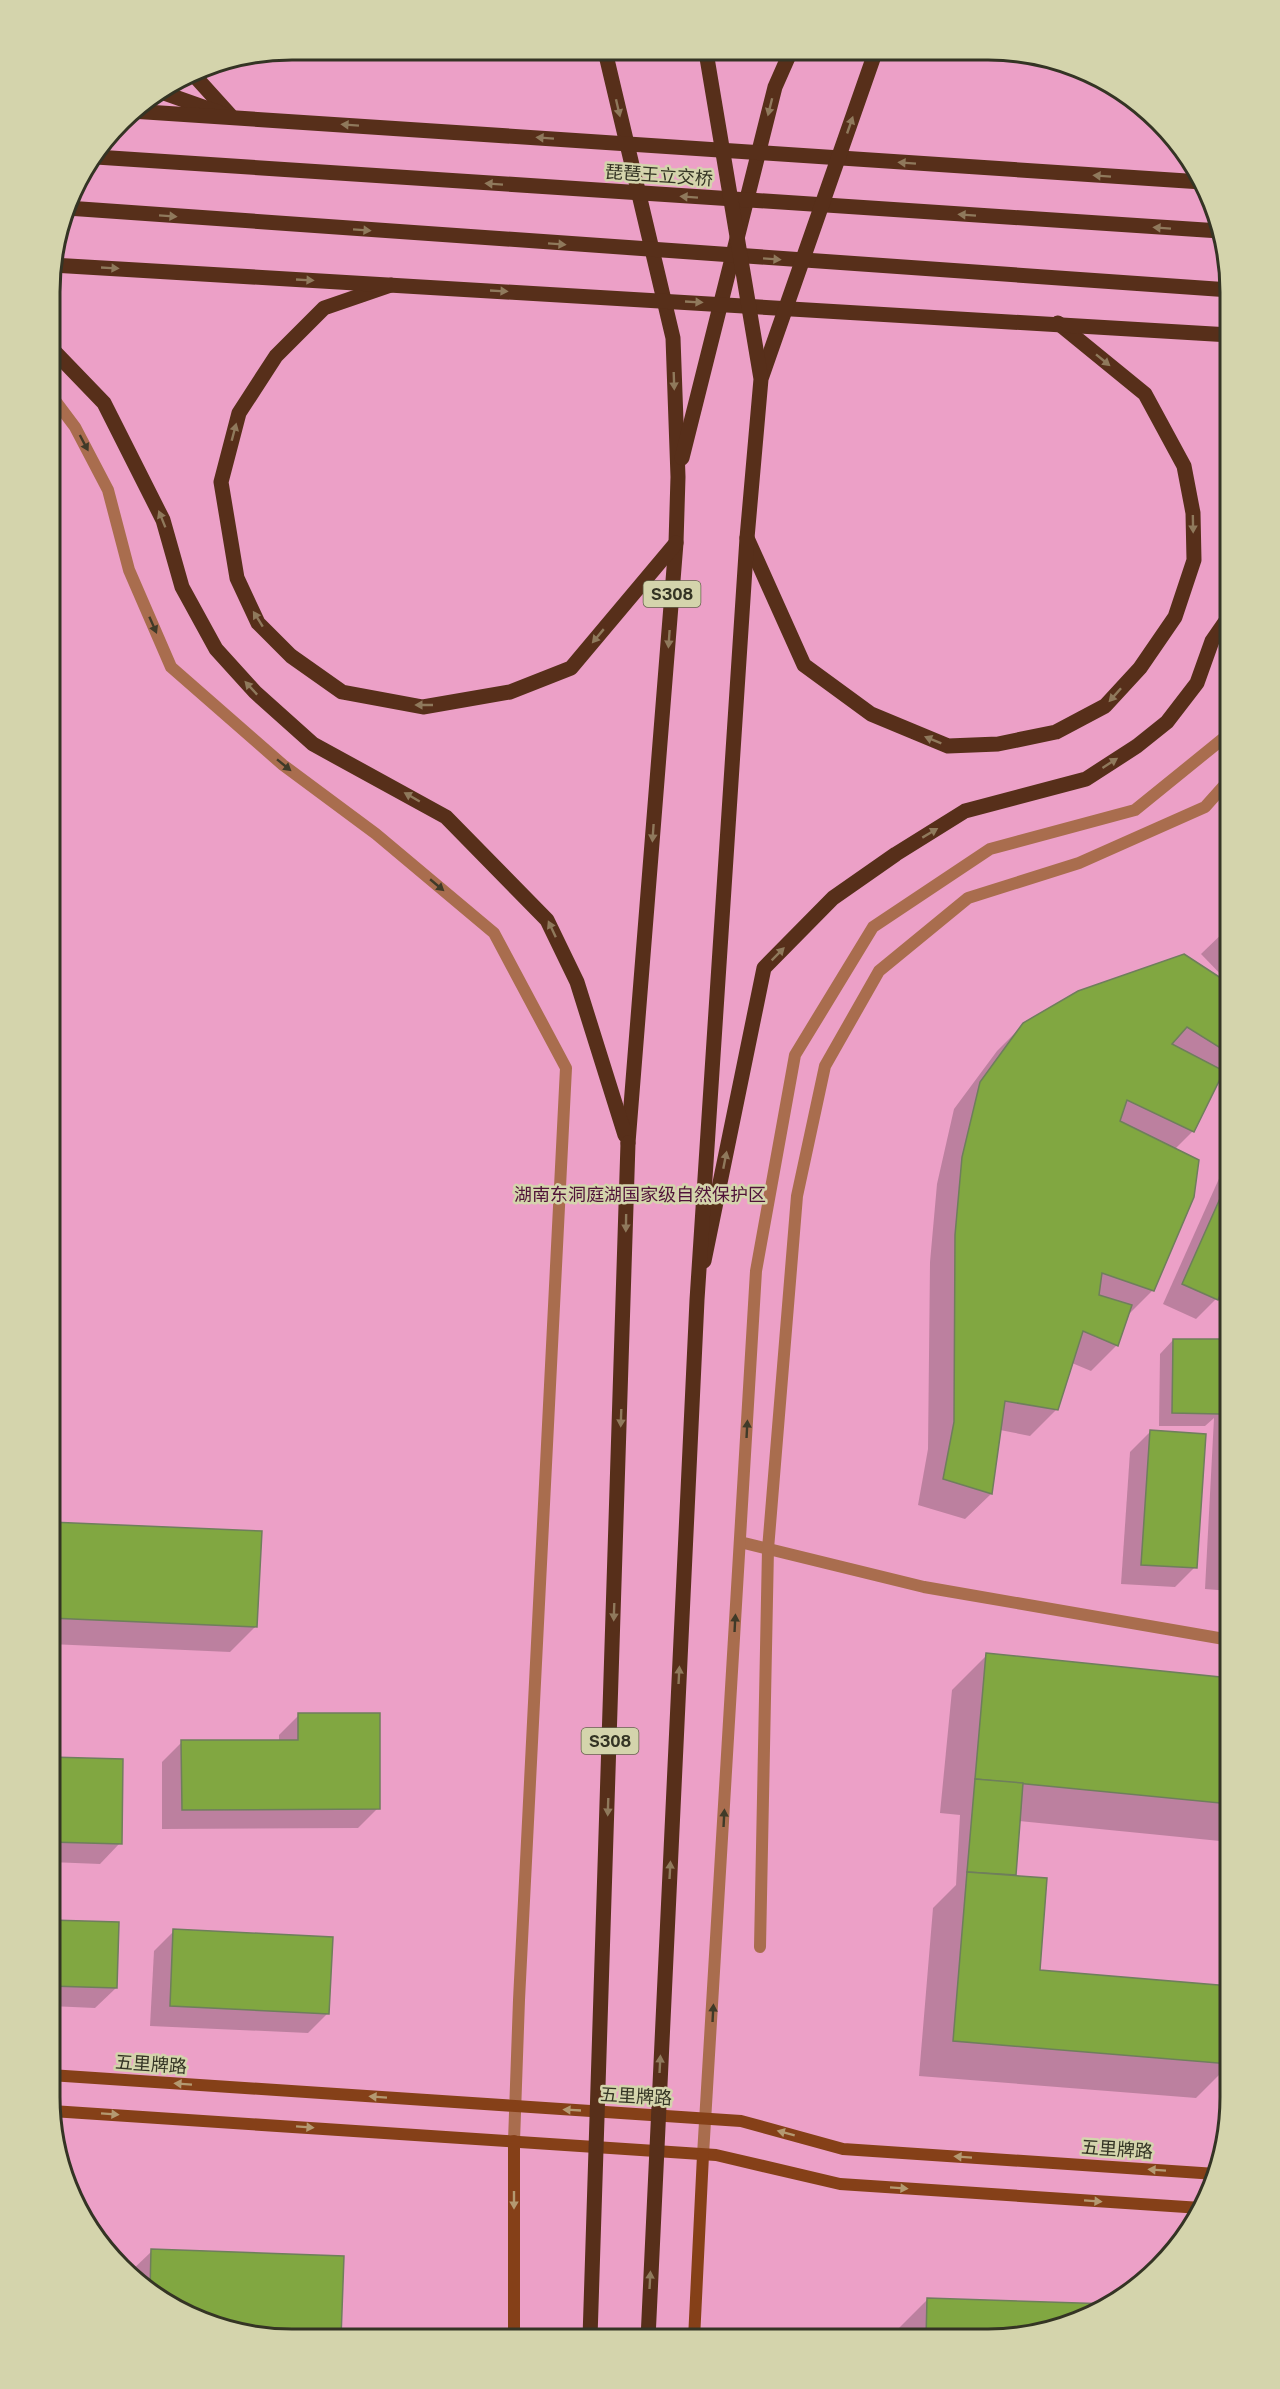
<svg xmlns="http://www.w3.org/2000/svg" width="1280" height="2389" font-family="'Public Sans','Noto Sans SC',sans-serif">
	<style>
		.green { fill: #eca0c7 }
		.shadow { fill: #0003 }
		.building { fill: #81a741; stroke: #6f7e5c; stroke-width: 1.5 }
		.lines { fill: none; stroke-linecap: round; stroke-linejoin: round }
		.minor { stroke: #a96d4e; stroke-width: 12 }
		.tertiary { stroke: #a96d4e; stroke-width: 12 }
		.secondary { stroke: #854018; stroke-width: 12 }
		.primary { stroke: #572f1a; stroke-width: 15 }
		.primary-bridge { stroke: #572f1a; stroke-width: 15 }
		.oneway { fill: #8f795c }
		.oneway2 { fill: #403a28 }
		.oneway3 { fill: #b49971 }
		.labels { text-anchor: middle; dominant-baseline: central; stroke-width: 5; stroke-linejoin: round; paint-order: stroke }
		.shield { fill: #d4d4ac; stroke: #64644d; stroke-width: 1.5 }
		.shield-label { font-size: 16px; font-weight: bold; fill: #343424 }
		.street-label { font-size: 18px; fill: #343424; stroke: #d4d4ac }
		.park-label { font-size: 18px; fill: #501338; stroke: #d4d4ac }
		.rim { fill: none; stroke: #343424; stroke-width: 3 }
	</style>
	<rect width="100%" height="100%" fill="#d4d4ac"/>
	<polygon class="green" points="292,50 1035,54 1095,74 1148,109 1189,157 1218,214 1230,292 1230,2113 1212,2189 1180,2245 1123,2298 1066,2327 988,2339 260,2337 185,2315 132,2280 91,2232 62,2175 50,2097 52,261 75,184 132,110 200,68"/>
	<g class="shadow">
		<polygon points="1230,926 1230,984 1201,954"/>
		<polygon points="1184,956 1230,985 1230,1072 1214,1087 1193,1131 1174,1150 1153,1290 1126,1317 1117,1345 1091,1371 1072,1363 1056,1410 1030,1436 1000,1430 991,1494 965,1519 918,1505 928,1449 930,1262 937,1184 954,1109 997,1051 1024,1024"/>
		<polygon points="1230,1154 1230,1268 1216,1299 1196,1319 1163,1304"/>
		<polygon points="1230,1287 1230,1302 1224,1299"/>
		<polygon points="1230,1328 1230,1591 1205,1589 1214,1418 1205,1426 1159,1426 1160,1354 1173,1340 1218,1340"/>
		<polygon points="1150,1432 1195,1567 1175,1587 1121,1584 1130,1452"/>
		<polygon points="50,1524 256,1626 230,1652 50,1644"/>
		<polygon points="987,1655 1230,1679 1230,1842 1019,1821 1013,1877 1038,1971 1230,1987 1230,2064 1196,2098 919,2076 933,1908 956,1885 960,1815 940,1813 952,1690"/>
		<polygon points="299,1715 378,1808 358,1828 162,1829 162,1762 182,1742 279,1741 279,1735"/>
		<polygon points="50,1759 122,1760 120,1843 100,1864 50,1862"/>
		<polygon points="50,1921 117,1923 116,1988 95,2008 50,2006"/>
		<polygon points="174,1931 328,2013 308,2033 150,2026 154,1951"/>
		<polygon points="152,2251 340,2338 260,2337 185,2315 128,2274"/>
		<polygon points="928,2299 1109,2306 1066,2327 988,2340 893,2339 893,2334"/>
	</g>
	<g class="building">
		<polygon points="1230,923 1230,943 1220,933"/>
		<polygon points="1184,954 1230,984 1230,1054 1187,1027 1172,1044 1224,1071 1194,1132 1127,1100 1120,1121 1199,1160 1194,1197 1154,1291 1102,1273 1099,1295 1132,1305 1118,1346 1083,1331 1058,1410 1005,1401 992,1494 943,1479 954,1422 955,1235 962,1157 980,1082 1023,1023 1078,991"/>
		<polygon points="1230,1176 1230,1271 1218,1300 1182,1284"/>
		<polygon points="1173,1339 1221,1339 1220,1414 1172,1413"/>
		<polygon points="1150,1430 1206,1434 1197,1568 1141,1565"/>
		<polygon points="1230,1460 1230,1570 1224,1570"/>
		<polygon points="50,1522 262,1531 257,1627 50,1618"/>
		<polygon points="986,1653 1230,1678 1230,1804 975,1779"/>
		<polygon points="298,1713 380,1713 380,1809 182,1810 181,1740 298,1740"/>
		<polygon points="50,1757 123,1759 122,1844 50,1842"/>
		<polygon points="975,1779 1023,1783 1016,1875 967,1872"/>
		<polygon points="967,1872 1047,1878 1040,1970 1230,1986 1230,2064 953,2041"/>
		<polygon points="50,1920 119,1922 117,1988 50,1986"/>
		<polygon points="173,1929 333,1937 329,2014 170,2006"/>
		<polygon points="151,2249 344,2256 341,2338 260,2337 185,2315 150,2291"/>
		<polygon points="927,2298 1111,2304 1066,2327 988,2340 926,2339"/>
	</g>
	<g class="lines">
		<g class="minor">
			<polyline points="740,1542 924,1587 1230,1640"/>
			<polyline points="760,1947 768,1549 797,1196 825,1066 879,971 968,898 1079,863 1205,807 1230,779"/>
		</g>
		<g class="tertiary">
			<polyline points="51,395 75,427 108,490 129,570 171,667 283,765 376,834 494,933 566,1068 519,2000 514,2141"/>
			<polyline points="703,2155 756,1271 795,1055 873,927 990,849 1135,810 1230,733"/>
		</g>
		<g class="secondary">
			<polyline points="50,2075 741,2121 843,2149 1216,2174"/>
			<polyline points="52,2111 716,2155 840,2184 1201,2208"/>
			<polyline points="514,2141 514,2338"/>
			<polyline points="694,2339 703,2155"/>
		</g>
		<g class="primary">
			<polyline points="605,51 673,338 678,477 676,543 628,1143"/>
			<polyline points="192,73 230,115"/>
			<polyline points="161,92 226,115"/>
			<polyline points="391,285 324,308 276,356 239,413 221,482 237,578 258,623 291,656 342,692 423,707 510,692 571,668 676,543"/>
			<polyline points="51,348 104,403 163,520 182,587 216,649 255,692 313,744 446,817 547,920 577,982 625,1135"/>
			<polyline points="682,458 775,87 790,53"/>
			<polyline points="747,538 804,665 871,714 948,746 998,744 1056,732 1105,706 1140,668 1175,617 1194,560 1193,513 1184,466 1145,394 1058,323"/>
			<polyline points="704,1261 764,968 833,898 896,854 965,811 1086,779 1137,746 1167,722 1197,683 1212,641 1230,615"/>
		</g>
		<g class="primary-bridge">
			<polyline points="131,111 1202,182"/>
			<polyline points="96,157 1220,231"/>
			<polyline points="67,208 1230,290"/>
			<polyline points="52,265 1230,335"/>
			<polyline points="762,376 875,53"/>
			<polyline points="590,2338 628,1143"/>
			<polyline points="648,2339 697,1300 747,538 761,379 706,52"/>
		</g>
	</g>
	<defs><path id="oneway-solid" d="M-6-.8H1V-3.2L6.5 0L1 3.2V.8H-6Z" transform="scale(1.5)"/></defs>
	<g class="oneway">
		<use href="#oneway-solid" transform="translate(770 107) rotate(104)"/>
		<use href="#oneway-solid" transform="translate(618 108) rotate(77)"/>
		<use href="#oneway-solid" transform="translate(350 125) rotate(-176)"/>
		<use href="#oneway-solid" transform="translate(850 125) rotate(-71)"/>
		<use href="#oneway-solid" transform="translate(545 138) rotate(-176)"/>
		<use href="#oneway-solid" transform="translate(907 163) rotate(-176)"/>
		<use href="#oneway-solid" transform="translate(1102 176) rotate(-176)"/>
		<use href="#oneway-solid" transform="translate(494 184) rotate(-176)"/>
		<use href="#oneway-solid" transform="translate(689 197) rotate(-176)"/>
		<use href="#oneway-solid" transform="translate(967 215) rotate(-176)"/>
		<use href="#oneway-solid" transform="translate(168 216) rotate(4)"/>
		<use href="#oneway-solid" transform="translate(1162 228) rotate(-176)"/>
		<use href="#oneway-solid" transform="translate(362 230) rotate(4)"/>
		<use href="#oneway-solid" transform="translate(557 244) rotate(4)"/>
		<use href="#oneway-solid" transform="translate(772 259) rotate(4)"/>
		<use href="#oneway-solid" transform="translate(110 268) rotate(3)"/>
		<use href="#oneway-solid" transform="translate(305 280) rotate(3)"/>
		<use href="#oneway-solid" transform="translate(499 291) rotate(3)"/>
		<use href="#oneway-solid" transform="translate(694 302) rotate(3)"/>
		<use href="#oneway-solid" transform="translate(1103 360) rotate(39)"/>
		<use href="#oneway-solid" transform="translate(674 381) rotate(88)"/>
		<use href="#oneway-solid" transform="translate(234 432) rotate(-75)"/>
		<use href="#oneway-solid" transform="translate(162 519) rotate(-112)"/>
		<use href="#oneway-solid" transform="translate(1193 524) rotate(89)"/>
		<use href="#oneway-solid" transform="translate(258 619) rotate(-122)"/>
		<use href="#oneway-solid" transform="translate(598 636) rotate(130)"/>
		<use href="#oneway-solid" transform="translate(669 639) rotate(94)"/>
		<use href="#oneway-solid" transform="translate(251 688) rotate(-133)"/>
		<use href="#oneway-solid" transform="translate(1115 695) rotate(132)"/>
		<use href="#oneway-solid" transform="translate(424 705) rotate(-180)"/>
		<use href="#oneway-solid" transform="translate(933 740) rotate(-158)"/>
		<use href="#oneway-solid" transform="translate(1110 763) rotate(-33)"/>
		<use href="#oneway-solid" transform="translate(412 797) rotate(-150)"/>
		<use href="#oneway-solid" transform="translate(653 833) rotate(94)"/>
		<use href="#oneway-solid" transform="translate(930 833) rotate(-31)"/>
		<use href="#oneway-solid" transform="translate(552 929) rotate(-115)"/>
		<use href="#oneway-solid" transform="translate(778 954) rotate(-45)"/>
		<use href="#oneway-solid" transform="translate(725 1160) rotate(-79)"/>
		<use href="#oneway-solid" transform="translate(626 1223) rotate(91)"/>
		<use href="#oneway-solid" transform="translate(621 1418) rotate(92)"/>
		<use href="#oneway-solid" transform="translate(614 1612) rotate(92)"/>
		<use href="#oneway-solid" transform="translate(679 1675) rotate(-87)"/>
		<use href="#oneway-solid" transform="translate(608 1807) rotate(92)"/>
		<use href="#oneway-solid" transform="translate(670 1870) rotate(-87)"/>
		<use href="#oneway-solid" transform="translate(660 2064) rotate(-87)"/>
		<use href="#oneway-solid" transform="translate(650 2280) rotate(-87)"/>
	</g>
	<g class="oneway2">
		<use href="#oneway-solid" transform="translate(84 443) rotate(62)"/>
		<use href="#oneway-solid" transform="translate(153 625) rotate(66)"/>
		<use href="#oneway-solid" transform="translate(284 765) rotate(39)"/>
		<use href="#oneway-solid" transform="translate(437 885) rotate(40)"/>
		<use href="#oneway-solid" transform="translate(747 1429) rotate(-87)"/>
		<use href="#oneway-solid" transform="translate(735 1623) rotate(-87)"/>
		<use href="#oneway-solid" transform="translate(724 1818) rotate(-87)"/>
		<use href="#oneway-solid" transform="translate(713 2013) rotate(-87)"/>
	</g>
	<g class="oneway3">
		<use href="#oneway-solid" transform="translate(183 2084) rotate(-176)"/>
		<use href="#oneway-solid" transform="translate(378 2097) rotate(-176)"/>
		<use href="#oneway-solid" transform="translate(572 2110) rotate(-177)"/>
		<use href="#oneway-solid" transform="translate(110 2114) rotate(4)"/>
		<use href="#oneway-solid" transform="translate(305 2127) rotate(4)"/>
		<use href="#oneway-solid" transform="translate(786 2133) rotate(-165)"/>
		<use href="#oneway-solid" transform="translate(963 2157) rotate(-176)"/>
		<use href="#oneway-solid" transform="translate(1157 2170) rotate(-176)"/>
		<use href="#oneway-solid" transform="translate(899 2188) rotate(4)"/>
		<use href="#oneway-solid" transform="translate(514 2200) rotate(90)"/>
		<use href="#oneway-solid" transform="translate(1093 2201) rotate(4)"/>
	</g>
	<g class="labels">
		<g class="shield">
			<rect x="643.5" y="581" width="57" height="26" rx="4.5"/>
			<rect x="581.5" y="1728" width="57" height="26" rx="4.5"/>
		</g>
		<g class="shield-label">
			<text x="672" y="594">S308</text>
			<text x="610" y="1741">S308</text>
		</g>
		<g class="street-label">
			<text transform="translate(659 175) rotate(4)">琵琶王立交桥</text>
			<text transform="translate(151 2064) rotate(4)">五里牌路</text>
			<text transform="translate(636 2096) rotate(3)">五里牌路</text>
			<text transform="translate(1117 2149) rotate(4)">五里牌路</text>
		</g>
		<g class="park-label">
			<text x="640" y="1194">湖南东洞庭湖国家级自然保护区</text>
		</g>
	</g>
	<path d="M0 0H1280V2389H0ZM292 60H988A232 232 0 0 1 1220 292V2097A232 232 0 0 1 988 2329H292A232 232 0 0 1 60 2097V292A232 232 0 0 1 292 60Z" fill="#d4d4ac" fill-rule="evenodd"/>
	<path class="rim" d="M292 60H988A232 232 0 0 1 1220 292V2097A232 232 0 0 1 988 2329H292A232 232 0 0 1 60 2097V292A232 232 0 0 1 292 60Z"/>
</svg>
